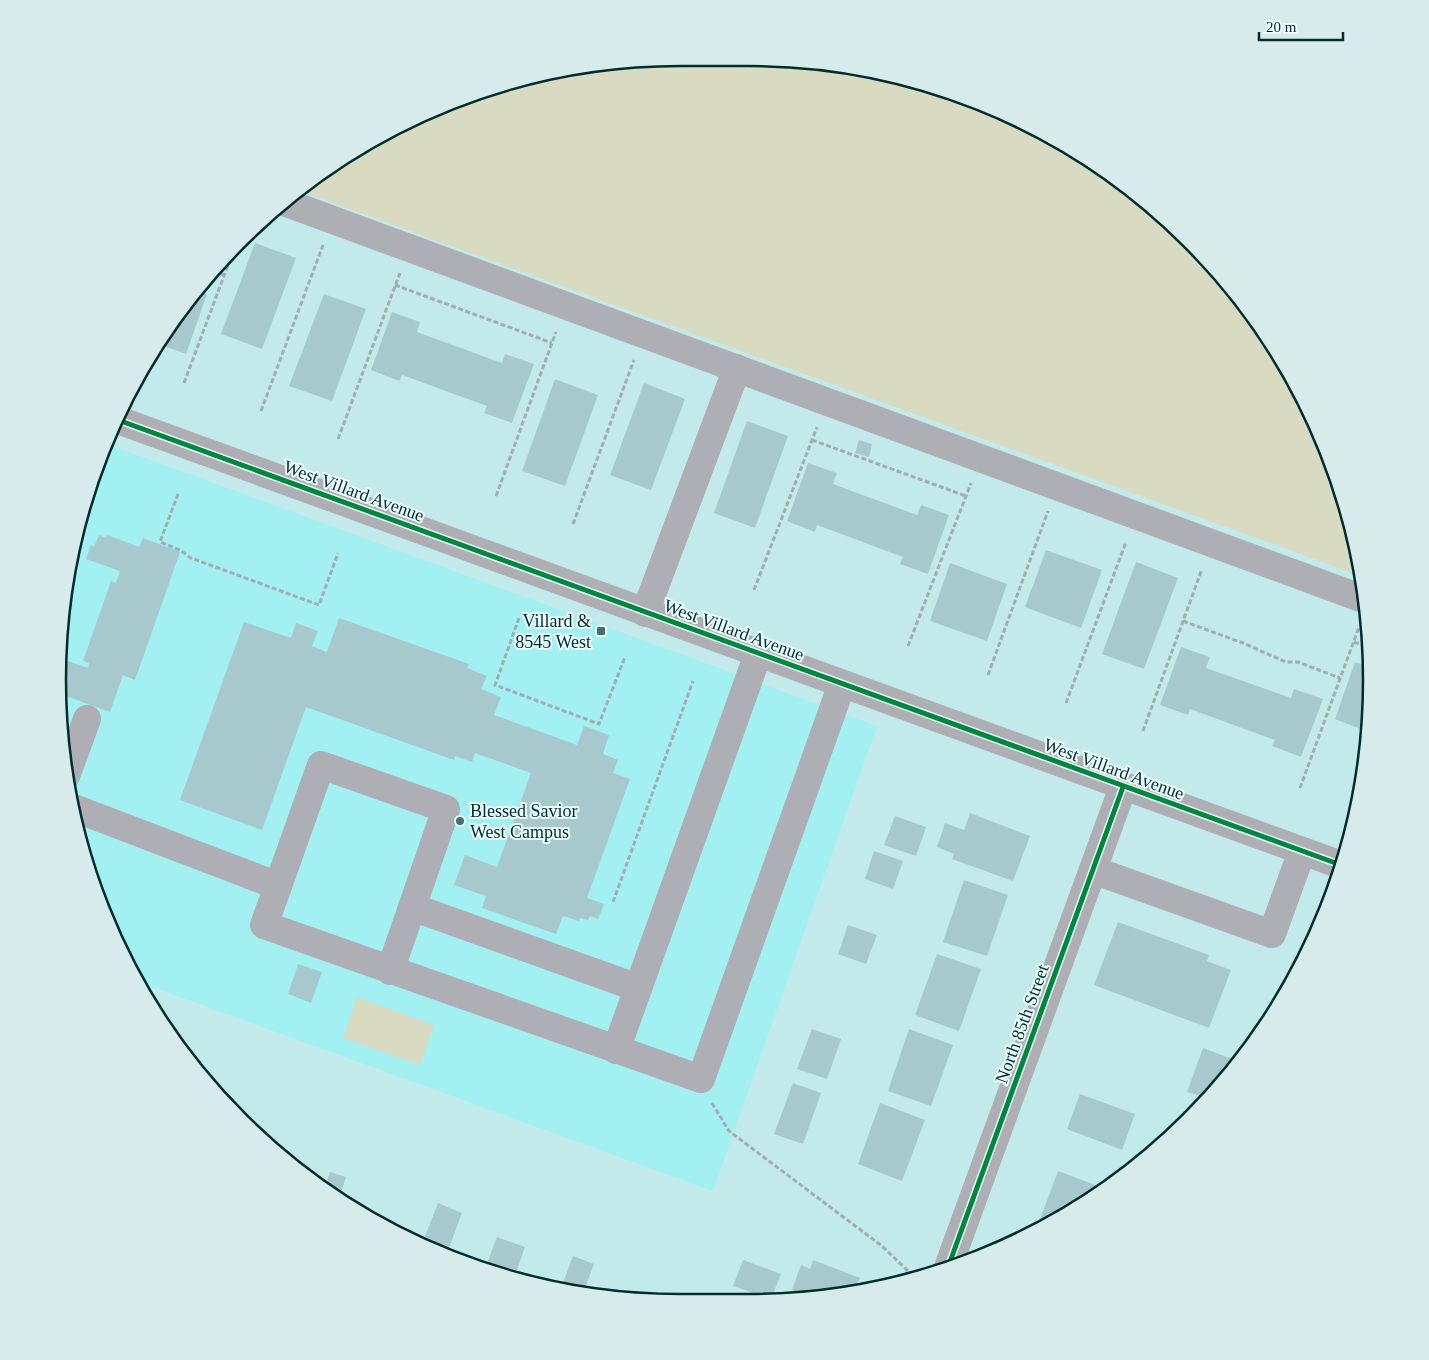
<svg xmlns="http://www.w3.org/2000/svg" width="1429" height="1360" font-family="'Times New Roman',serif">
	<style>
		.built { fill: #a2f0f2 }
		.green { fill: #d8dac1 }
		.building { fill: #a7c9ce }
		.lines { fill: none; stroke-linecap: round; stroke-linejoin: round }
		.path { stroke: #a2acb1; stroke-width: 3; stroke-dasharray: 5 2.5; stroke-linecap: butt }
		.minor { stroke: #aeaeb5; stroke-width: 28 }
		.cycleway-casing { stroke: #ebfcfc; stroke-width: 8 }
		.cycleway { stroke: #00873e; stroke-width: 5 }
		.poi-dot { fill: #446e70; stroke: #ebfcfc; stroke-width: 2 }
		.labels { text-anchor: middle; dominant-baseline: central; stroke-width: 4; stroke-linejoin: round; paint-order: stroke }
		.street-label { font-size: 18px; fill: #002c2d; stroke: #ebfcfc }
		.poi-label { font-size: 18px; fill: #002c2d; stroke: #ebfcfc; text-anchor: end }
		.rim { fill: none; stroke: #002c2d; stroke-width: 2.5 }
	</style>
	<rect width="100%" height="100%" fill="#c2eaeb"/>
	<polygon class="built" points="107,444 877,726 713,1191 136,981 91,880 63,761 63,599 90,480"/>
	<g class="green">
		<polygon points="680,58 790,59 910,79 1025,122 1128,186 1217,270 1288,369 1339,480 1361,576 297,190 442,105 558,70"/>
		<polygon points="357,997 434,1025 420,1065 343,1038"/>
	</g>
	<g class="building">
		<polygon points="255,243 296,258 262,349 221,334"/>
		<polygon points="197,290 207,294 186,354 158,344"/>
		<polygon points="324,294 366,309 332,401 289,386"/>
		<polygon points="392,312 420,322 417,332 502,363 505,354 534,364 512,423 484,413 487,406 402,375 399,381 371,370"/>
		<polygon points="555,379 598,395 565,486 522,471"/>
		<polygon points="644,383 685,399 651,490 610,475"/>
		<polygon points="747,421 788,436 755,528 714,513"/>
		<polygon points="859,440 872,444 869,457 855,453"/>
		<polygon points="808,463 837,473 833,484 917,515 921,505 949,515 928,574 900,564 903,557 817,525 815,532 787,521"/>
		<polygon points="99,535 106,538 107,535 139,547 143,538 180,552 135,680 123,675 110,712 63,695 63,676 68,661 88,668 89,663 83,661 111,581 116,583 120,571 86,559 91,545 94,547"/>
		<polygon points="1046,550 1102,570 1081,628 1025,607"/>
		<polygon points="1136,562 1178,578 1144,669 1102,654"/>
		<polygon points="950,563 1007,584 987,641 930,621"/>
		<polygon points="339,618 469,664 467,668 487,676 481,689 501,697 494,715 577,745 584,726 609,735 603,754 618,760 613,773 630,779 587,898 604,904 598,919 590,916 588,920 580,918 579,921 563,916 556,934 482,908 486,896 454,885 465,855 497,867 531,773 475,753 472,762 455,756 454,760 306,707 262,830 180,800 244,622 291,638 296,623 318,631 312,646 327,652"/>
		<polygon points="1181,647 1210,657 1206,668 1291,698 1294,689 1323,699 1301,757 1272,746 1275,740 1190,709 1188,715 1160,705"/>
		<polygon points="1355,662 1368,667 1368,732 1335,719"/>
		<polygon points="970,813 1030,836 1013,881 952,859 954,854 937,847 945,823 964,830"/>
		<polygon points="895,816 926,827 916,856 884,845"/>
		<polygon points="874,851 903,861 893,889 865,879"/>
		<polygon points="964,880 1008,895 987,956 943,942"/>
		<polygon points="1118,922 1209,955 1207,961 1231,970 1209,1028 1094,985"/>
		<polygon points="848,925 877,935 866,964 838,954"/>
		<polygon points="937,954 981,969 959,1031 915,1015"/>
		<polygon points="298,964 322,972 311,1003 288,994"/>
		<polygon points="812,1029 841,1039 827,1079 797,1069"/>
		<polygon points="909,1029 953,1045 931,1106 888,1091"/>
		<polygon points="1203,1048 1240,1062 1206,1098 1187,1092"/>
		<polygon points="793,1083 821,1093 803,1144 774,1134"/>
		<polygon points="1080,1094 1135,1114 1122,1150 1067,1129"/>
		<polygon points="880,1103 925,1120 902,1181 858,1164"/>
		<polygon points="1058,1171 1103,1188 1060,1219 1036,1230"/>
		<polygon points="330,1172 346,1177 341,1193 325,1188"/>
		<polygon points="438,1203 462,1213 447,1253 422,1244"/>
		<polygon points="497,1237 525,1247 515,1276 486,1266"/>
		<polygon points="573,1256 594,1264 584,1291 563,1283"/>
		<polygon points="743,1260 781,1274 771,1299 733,1286"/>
		<polygon points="813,1260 860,1278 856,1287 860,1290 830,1297 799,1298 801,1293 792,1290 801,1265 810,1269"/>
	</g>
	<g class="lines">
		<g class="path">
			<polyline points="212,270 224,275"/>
			<polyline points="395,285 552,343"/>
			<polyline points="184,383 234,249"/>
			<polyline points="261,411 323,245"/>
			<polyline points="338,439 400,273"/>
			<polyline points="812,440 966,496"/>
			<polyline points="178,494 160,542 180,550 191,558 319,605 338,553"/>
			<polyline points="496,496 556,332"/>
			<polyline points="573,524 634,360"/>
			<polyline points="754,590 817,427"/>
			<polyline points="519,618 495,685 599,724 625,657"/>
			<polyline points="1183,621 1243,643 1286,662 1298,662 1340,678"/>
			<polyline points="1354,642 1368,647"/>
			<polyline points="908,646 971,483"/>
			<polyline points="988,675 1048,511"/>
			<polyline points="1066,703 1126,542"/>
			<polyline points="1143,731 1202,569"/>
			<polyline points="1300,788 1359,627"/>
			<polyline points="613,902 693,681"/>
			<polyline points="712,1103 729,1131 882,1246 908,1271"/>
		</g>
		<g class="minor">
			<polyline points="284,202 1366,600"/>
			<polyline points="118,420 1341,865"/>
			<polyline points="645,613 737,368"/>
			<polyline points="66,776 87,719"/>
			<polyline points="74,808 278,886 264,925 701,1079 842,684"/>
			<polyline points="1093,870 1272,934 1302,851"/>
			<polyline points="278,886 321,765 446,809 390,971"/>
			<polyline points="412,907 638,988"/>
			<polyline points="616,1050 758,654"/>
			<polyline points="947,1270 1123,787"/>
		</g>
		<defs>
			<g id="cycleway">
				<polyline points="118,420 1341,865"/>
				<polyline points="947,1270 1123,787"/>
			</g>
		</defs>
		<use href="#cycleway" class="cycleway-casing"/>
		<use href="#cycleway" class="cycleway"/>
	</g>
	<g class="poi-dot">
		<rect x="596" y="626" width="10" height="10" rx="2.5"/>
		<circle cx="460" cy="821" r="5"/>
	</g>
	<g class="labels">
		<g class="street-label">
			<text transform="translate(354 491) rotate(20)">West Villard Avenue</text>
			<text transform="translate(734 630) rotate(20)">West Villard Avenue</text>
			<text transform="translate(1114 769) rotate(20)">West Villard Avenue</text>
			<text transform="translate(1022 1024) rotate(-70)">North 85th Street</text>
		</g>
		<g class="poi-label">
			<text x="591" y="621">Villard &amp;<tspan x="591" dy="21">8545 West</tspan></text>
			<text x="470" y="811" text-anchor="start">Blessed Savior<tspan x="470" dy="21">West Campus</tspan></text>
		</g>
	</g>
	<path d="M0 0H1429V1360H0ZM680 66H749A614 614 0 0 1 1363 680V680A614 614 0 0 1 749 1294H680A614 614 0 0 1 66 680V680A614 614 0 0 1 680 66Z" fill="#d8ebeb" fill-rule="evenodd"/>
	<path class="rim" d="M680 66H749A614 614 0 0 1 1363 680V680A614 614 0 0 1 749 1294H680A614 614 0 0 1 66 680V680A614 614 0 0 1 680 66Z"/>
	<path d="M1259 32v8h84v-8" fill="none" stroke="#002c2d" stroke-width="2.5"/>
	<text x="1266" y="32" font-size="15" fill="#002c2d" stroke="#ebfcfc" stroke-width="4" paint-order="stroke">20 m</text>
</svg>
